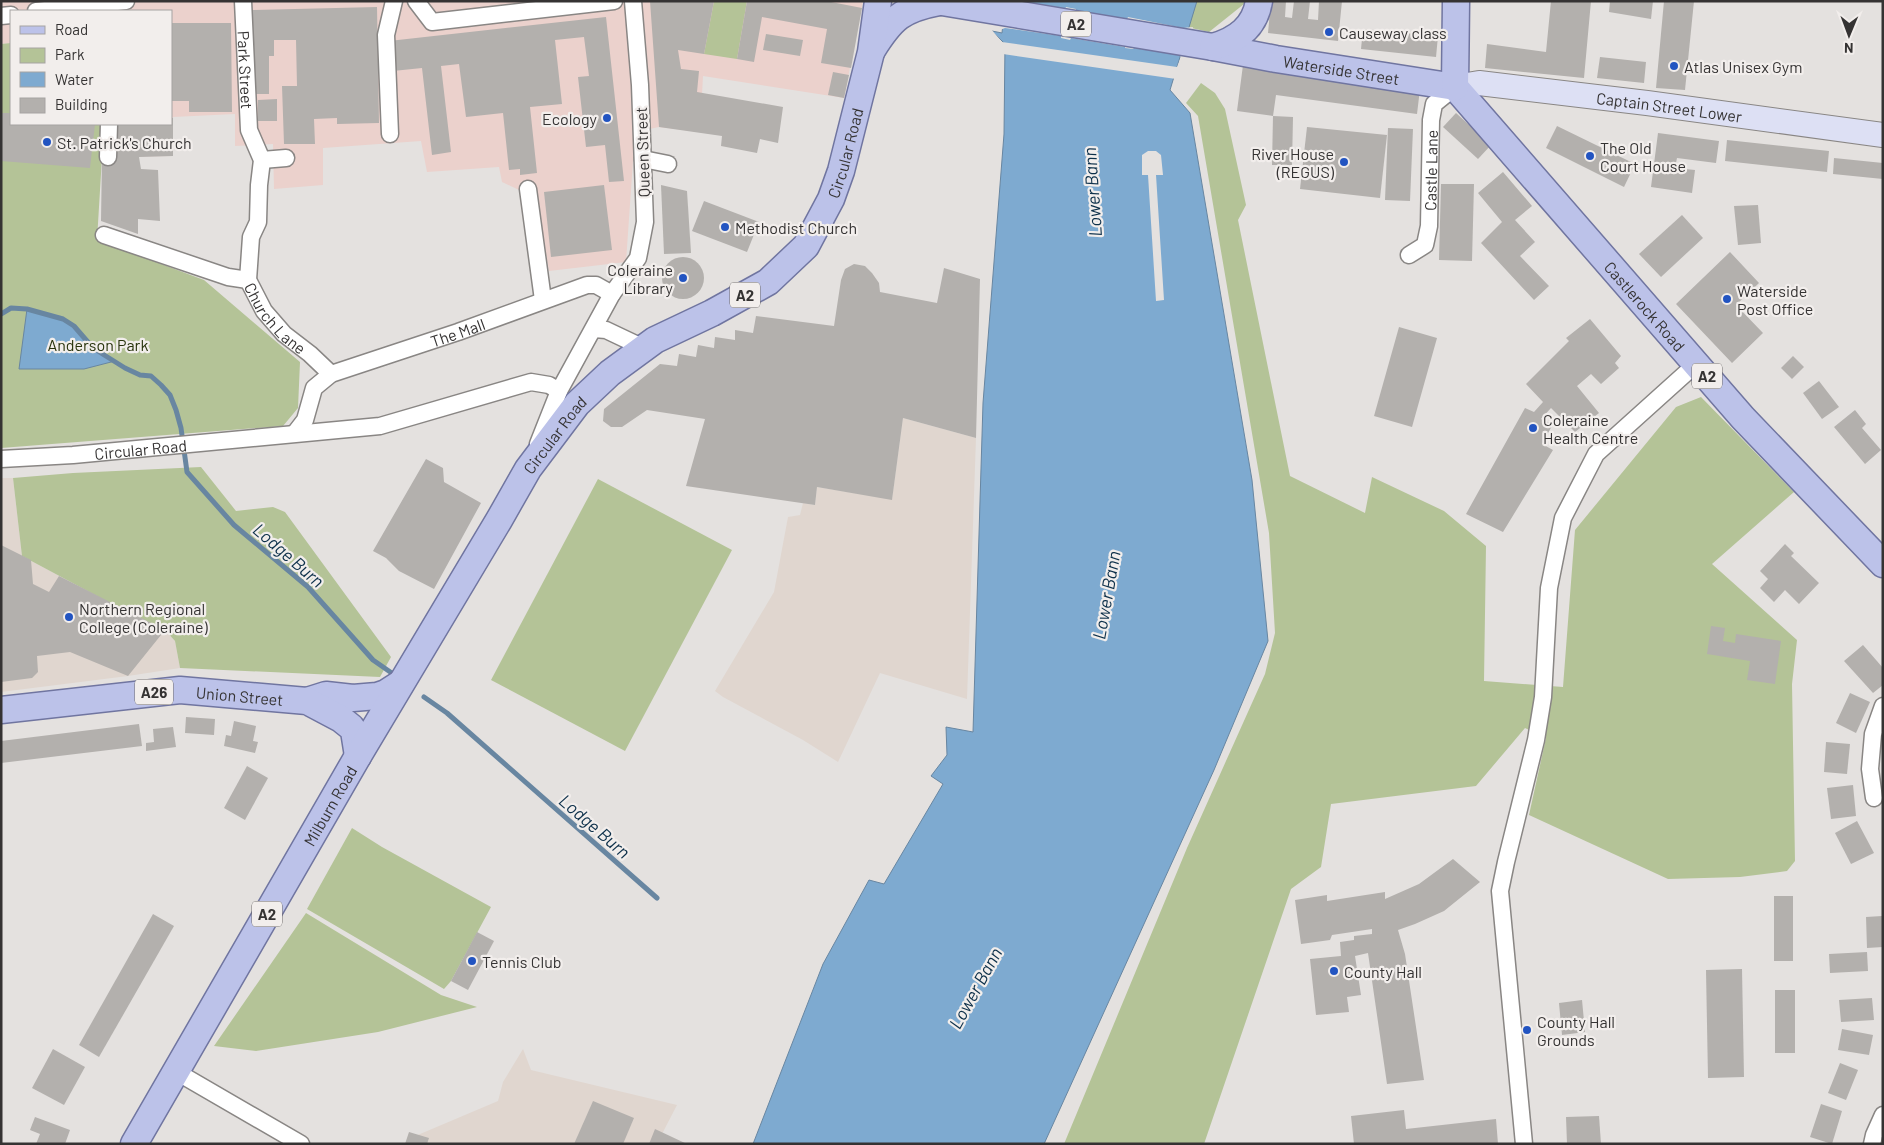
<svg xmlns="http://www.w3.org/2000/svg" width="1884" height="1145" font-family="Barlow,sans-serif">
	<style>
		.commercial { fill: #ebd1cc }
		.built { fill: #e0d6cf }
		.green { fill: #b4c397 }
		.water { fill: #7eaad0; stroke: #6886a1 }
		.pier { fill: #e4e1df }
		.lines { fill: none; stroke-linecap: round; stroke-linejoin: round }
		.stream { stroke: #6886a1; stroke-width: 5 }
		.building { fill: #b3b0ad }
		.street-casing { stroke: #898684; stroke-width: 19 }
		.secondary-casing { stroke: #898684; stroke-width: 26 }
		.primary-casing { stroke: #7075a0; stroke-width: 29 }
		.street { stroke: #fff; stroke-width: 16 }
		.secondary { stroke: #dde0f4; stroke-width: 24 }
		.primary { stroke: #bcc2e9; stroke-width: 26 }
		.poi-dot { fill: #2254c1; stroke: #f2eeec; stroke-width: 2 }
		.labels { text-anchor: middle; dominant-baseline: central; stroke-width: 4.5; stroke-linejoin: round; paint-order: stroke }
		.shield { fill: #f2eeec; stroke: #6e6b6a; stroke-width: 1 }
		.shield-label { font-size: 15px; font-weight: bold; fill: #353333 }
		.poi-label { font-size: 16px; fill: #353333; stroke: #f2eeec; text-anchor: start }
		.street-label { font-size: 16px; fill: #353333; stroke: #f2eeec }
		.park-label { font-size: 16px; fill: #29340d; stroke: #f2eeec }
		.water-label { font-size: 18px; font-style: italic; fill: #0d304a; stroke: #f2eeec }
	</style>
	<rect width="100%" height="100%" fill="#e4e1df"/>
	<polygon class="commercial" points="1,1 863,1 844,98 703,76 700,132 659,127 635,132 626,262 549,271 536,198 502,182 499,167 427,172 421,141 323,148 323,185 274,189 273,144 235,146 235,114 173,117 173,156 102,157 104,124 171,124 171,11 11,11 11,43 1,44"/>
	<g class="built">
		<polygon points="903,418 976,438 967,699 880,673 838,762 803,740 723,697 715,691 774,592 788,517 800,515 803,503 815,505 817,487 892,499"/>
		<polygon points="1,478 13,478 22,556 110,603 165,630 175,641 180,668 128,676 1,692"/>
		<polygon points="523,1049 531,1070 677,1105 662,1134 687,1144 411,1144 413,1137 498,1101 503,1082"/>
	</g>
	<g class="green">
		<polygon points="714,1 747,1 737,59 704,54"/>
		<polygon points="1191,1 1244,1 1244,4 1209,32 1187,27"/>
		<polygon points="11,43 11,124 104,124 97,240 204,280 300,362 298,408 283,426 1,448 1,44"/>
		<polygon points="1201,83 1215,93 1225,109 1246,205 1238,220 1290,476 1365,513 1372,477 1444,511 1486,546 1484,681 1563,687 1575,530 1676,407 1701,397 1794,492 1712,564 1797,640 1792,684 1795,861 1787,871 1740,877 1668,879 1529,815 1546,738 1525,728 1476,786 1331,804 1321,867 1291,889 1204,1144 1064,1144 1187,848 1265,674 1275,633 1269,533 1198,116 1186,103"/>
		<polygon points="201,467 236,511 273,507 285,512 391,657 380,677 180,668 175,641 165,630 110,603 22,556 13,478 73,473"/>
		<polygon points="598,479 732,550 625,751 491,680"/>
		<polygon points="352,828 382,847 491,907 451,981 444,989 307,909"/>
		<polygon points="306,913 441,995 477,1007 378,1032 256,1051 214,1046"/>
	</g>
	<g class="water">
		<polygon points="1005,1 1197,1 1170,90 1190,113 1252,480 1268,641 1214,770 1044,1144 753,1144 823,964 869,880 884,884 943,784 931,776 947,755 946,727 973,732 983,403 1004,134 1005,44 992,31 1002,33"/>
		<polygon points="27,309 63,319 74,326 93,348 115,361 84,369 19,369"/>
	</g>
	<g class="pier">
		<polygon points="1003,1 1017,1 1065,9 1066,7 1076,9 1076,11 1127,19 1128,17 1183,28 1193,27 1176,79 1003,54 1003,45 990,33 990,30 991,29 1002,42 1177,67 1181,57 1179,55 1134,48 1133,49 1125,48 1125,47 1071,38 1070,40 1061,38 1061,36 1005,28 1000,30"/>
		<polygon points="1148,151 1156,151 1161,155 1163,175 1156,175 1164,300 1156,301 1148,175 1142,175 1142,155"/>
	</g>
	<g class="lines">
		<g class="stream">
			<polyline points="1,314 11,308 27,309 63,319 74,326 93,348 125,368 140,375 151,376 161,385 170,395 176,410 181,428 187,472 234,525 308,587 373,660 396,676"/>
			<polyline points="424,697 447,713 657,898"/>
		</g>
	</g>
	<g class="building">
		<polygon points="650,1 714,1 704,54 678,50 681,69 699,71 697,92 783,107 778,143 760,139 757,153 721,146 722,136 659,127"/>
		<polygon points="747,1 826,1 862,8 851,68 821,63 827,29 762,17 754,62 737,59"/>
		<polygon points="1271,1 1286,1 1285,17 1292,18 1294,1 1310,1 1308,19 1318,20 1319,1 1342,1 1338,41 1268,33"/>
		<polygon points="1551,1 1591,1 1584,78 1485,68 1487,44 1546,52"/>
		<polygon points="1610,1 1653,1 1651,19 1609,12"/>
		<polygon points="1664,1 1694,1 1685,90 1656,88"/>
		<polygon points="377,7 379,123 337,124 337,118 314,119 315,144 284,144 282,86 297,86 296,40 274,40 274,56 269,56 269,94 252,94 251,10"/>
		<polygon points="606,17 624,181 609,182 605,145 586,147 578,77 589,76 584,37 555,40 562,104 530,107 537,173 520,175 520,169 509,170 503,113 466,117 459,64 441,66 451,152 432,155 422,68 393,71 389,41"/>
		<polygon points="171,23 231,23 232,112 189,112 189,101 171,101"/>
		<polygon points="1363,29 1438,36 1436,57 1361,49"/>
		<polygon points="766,34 803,40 800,56 763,50"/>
		<polygon points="1600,57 1646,62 1644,83 1597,78"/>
		<polygon points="1243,65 1420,89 1417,114 1276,95 1273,116 1237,111"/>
		<polygon points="833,72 849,75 844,98 828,95"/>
		<polygon points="277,99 277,121 258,121 258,100"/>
		<polygon points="1,113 11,113 11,124 95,124 90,168 1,161"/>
		<polygon points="1456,113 1491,145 1478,159 1443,127"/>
		<polygon points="1273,116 1293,117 1292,165 1272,165"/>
		<polygon points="171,118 173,118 173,156 139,157 141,169 158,170 160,221 138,219 138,234 101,221 102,157 116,157 116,124 171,124"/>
		<polygon points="1557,126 1635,164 1624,187 1546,148"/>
		<polygon points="1307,127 1387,135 1380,198 1300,189"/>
		<polygon points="1388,128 1413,129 1410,201 1385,200"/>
		<polygon points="1658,133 1719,141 1716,163 1677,158 1675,168 1695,170 1692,193 1651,187"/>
		<polygon points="1727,140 1829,151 1827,172 1725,161"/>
		<polygon points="1834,158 1883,163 1883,179 1833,174"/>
		<polygon points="1503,172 1532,206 1515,220 1535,242 1520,256 1549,286 1534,300 1481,243 1502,222 1478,193"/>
		<polygon points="1441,184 1474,184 1472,261 1439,260"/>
		<polygon points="604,185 612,250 551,257 544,192"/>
		<polygon points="661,185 687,191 691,253 664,254"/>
		<polygon points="704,201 759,222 747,252 692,231"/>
		<polygon points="1758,205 1761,243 1738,245 1734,206"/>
		<polygon points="1682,215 1703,238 1661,277 1639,254"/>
		<polygon points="1730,252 1759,283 1736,305 1763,333 1732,363 1676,304"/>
		<circle cx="683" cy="278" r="21"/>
		<polygon points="854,264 865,266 872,273 879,283 880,292 937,303 944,268 980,279 976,438 903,418 892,500 817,487 815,505 686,486 705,419 647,410 622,427 611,427 603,421 604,409 660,364 677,366 679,354 696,357 698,345 714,348 715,337 735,340 735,330 753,333 756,316 834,326 841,280 845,269"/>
		<polygon points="1590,319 1621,356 1615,363 1619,368 1601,384 1591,374 1577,386 1599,413 1575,432 1551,408 1541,419 1553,424 1542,444 1553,450 1503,532 1466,514 1525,408 1534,412 1543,402 1526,384 1569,341 1566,338"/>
		<polygon points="1399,327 1437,338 1412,427 1374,416"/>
		<polygon points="1793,356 1804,367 1792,379 1781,368"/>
		<polygon points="1819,381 1839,407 1822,419 1803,393"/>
		<polygon points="1855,410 1866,424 1862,428 1881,450 1865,464 1834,427"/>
		<polygon points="426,459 443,468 444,482 481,503 434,589 399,571 386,558 373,551"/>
		<polygon points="1785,544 1794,553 1791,556 1819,583 1799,604 1785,590 1774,602 1760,588 1768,579 1760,571"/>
		<polygon points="1,545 31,560 33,584 49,592 59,576 165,630 128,676 70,652 37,656 38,672 32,678 1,682"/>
		<polygon points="1711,626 1725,628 1723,641 1735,643 1736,634 1781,641 1775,684 1747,680 1750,661 1707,654"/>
		<polygon points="1863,645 1883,668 1883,685 1873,693 1844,661"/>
		<polygon points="1850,693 1870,702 1856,733 1836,723"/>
		<polygon points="186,717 215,719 214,735 185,733"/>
		<polygon points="234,721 256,726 253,741 258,742 255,753 224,746 226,735 231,736"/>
		<polygon points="139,724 142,746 1,763 1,741"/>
		<polygon points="173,727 176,747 146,751 146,743 154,742 153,729"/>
		<polygon points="1826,742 1850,744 1847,774 1824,772"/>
		<polygon points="247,766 268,778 245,820 224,808"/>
		<polygon points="1853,785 1856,816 1831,819 1827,788"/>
		<polygon points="1857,821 1874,853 1851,864 1835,833"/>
		<polygon points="1453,859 1480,882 1444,911 1415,924 1398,930 1405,954 1424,1080 1387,1084 1368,953 1355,956 1361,995 1347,997 1349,1012 1316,1015 1310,959 1341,956 1340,942 1354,940 1354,936 1372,934 1372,929 1332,935 1330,940 1301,944 1295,900 1327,895 1327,901 1385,892 1385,899 1419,884"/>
		<rect x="1774" y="896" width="19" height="65"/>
		<polygon points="153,914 174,926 99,1057 79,1045"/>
		<polygon points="1882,916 1883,947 1867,948 1866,917"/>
		<polygon points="477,932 494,941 468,990 451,981"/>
		<polygon points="1867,952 1868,971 1830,973 1829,954"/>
		<polygon points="1742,969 1744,1077 1708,1078 1706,970"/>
		<rect x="1775" y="990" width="20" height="63"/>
		<polygon points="1872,998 1874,1020 1841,1022 1839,1000"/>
		<polygon points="1582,1000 1585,1032 1562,1035 1559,1003"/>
		<polygon points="1842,1029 1873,1035 1869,1055 1838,1050"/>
		<polygon points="53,1049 85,1067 64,1105 32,1088"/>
		<polygon points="1840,1063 1858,1070 1846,1100 1828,1093"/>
		<polygon points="593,1101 634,1118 623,1144 574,1144"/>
		<polygon points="1821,1104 1842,1111 1832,1144 1810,1137"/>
		<polygon points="1404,1110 1406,1129 1496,1119 1498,1144 1354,1144 1351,1116"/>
		<polygon points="1599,1116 1601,1144 1567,1144 1566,1117"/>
		<polygon points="35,1117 70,1130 65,1144 36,1144 40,1134 30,1130"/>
		<polygon points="655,1129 687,1144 649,1144"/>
		<polygon points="409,1132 429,1138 427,1144 405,1144"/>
	</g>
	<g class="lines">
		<defs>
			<g id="street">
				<path id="s1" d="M243,1L249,130L262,160L259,185L258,222L251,237L248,280L264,311L284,334L310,354L331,374"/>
				<polyline points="416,1 432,22 614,1"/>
				<polyline points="36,11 126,1"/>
				<polyline points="1,16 11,15"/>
				<polyline points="390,134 386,35 394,1"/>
				<polyline points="108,157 109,124"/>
				<polyline points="643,159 668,164"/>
				<polyline points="262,160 286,158"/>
				<polyline points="528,189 543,300"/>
				<polyline points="104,235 228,277 248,280"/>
				<path id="s2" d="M1409,255L1425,245L1429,226L1431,120L1434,104L1455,87"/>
				<polyline points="612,294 638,258 645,222 640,85 633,1"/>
				<polyline points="594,329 606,330 644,348"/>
				<path id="s3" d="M295,433L305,420L314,388L331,374L458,332L587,285H596L612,294L559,391L538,444"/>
				<path id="s4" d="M1,459L73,455L380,426L531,382L549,385L559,391"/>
				<polyline points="1874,798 1870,769 1873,734 1883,706"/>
				<polyline points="175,1071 301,1144"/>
				<polyline points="1524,1144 1500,891 1506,862 1536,740 1543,697 1549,588 1563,518 1596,454 1696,364"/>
				<polyline points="1872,1144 1874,1135 1883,1115"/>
			</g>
			<g id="secondary">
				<path id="s5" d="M1455,87L1479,83L1647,103L1883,135"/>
			</g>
			<g id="primary">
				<path id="s6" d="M936,1L1213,47L1276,59L1455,87"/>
				<path d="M1213,47C1237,40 1255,27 1259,1"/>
				<path d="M872,50C892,18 902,9 939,2"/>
				<path id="s7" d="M1455,87L1743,418L1883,564"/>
				<polyline points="1455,87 1456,1"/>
				<polyline points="307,701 326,695 353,698 377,696 386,693 400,684"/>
				<path id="s8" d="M1,710L180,690L307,701L341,719L351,727L354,731L358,756"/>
				<path id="s9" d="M134,1144L358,756L499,520L528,469L577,404L610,373L655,340L712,313L768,282L806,246L831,199L841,171L871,52L878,1"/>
			</g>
		</defs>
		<use href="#street" class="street-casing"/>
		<use href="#secondary" class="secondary-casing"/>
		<use href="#primary" class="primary-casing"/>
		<use href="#street" class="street"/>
		<use href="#secondary" class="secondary"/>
		<use href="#primary" class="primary"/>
	</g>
	<g class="poi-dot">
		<circle cx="1329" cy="32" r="5"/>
		<circle cx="1674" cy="66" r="5"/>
		<circle cx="607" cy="118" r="5"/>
		<circle cx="47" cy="142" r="5"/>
		<circle cx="1590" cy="156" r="5"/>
		<circle cx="1344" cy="162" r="5"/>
		<circle cx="725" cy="227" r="5"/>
		<circle cx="683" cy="278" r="5"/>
		<circle cx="1727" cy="299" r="5"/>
		<circle cx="1533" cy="428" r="5"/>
		<circle cx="69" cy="617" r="5"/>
		<circle cx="472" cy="961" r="5"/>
		<circle cx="1334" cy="971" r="5"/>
		<circle cx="1527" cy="1030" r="5"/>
	</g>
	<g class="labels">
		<g class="shield">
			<rect x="1061" y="11.5" width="30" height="25" rx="4"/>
			<rect x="730" y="282.5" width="30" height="25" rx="4"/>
			<rect x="1692" y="363.5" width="30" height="25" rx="4"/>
			<rect x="135" y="679.5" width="38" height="25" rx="4"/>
			<rect x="252" y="901.5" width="30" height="25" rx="4"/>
		</g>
		<g class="shield-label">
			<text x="1076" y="24">A2</text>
			<text x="745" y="295">A2</text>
			<text x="1707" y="376">A2</text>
			<text x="154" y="692">A26</text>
			<text x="267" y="914">A2</text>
		</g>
		<g class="poi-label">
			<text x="1339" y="32">Causeway class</text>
			<text x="1684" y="66">Atlas Unisex Gym</text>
			<text x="597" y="118" text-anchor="end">Ecology</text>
			<text x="57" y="142">St. Patrick's Church</text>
			<text x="1600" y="147">The Old<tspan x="1600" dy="18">Court House</tspan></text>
			<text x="1334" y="153" text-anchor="end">River House<tspan x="1334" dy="18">(REGUS)</tspan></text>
			<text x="735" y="227">Methodist Church</text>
			<text x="673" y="269" text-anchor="end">Coleraine<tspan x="673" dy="18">Library</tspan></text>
			<text x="1737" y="290">Waterside<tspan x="1737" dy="18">Post Office</tspan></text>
			<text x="1543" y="419">Coleraine<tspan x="1543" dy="18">Health Centre</tspan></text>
			<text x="79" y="608">Northern Regional<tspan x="79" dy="18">College (Coleraine)</tspan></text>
			<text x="482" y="961">Tennis Club</text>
			<text x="1344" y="971">County Hall</text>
			<text x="1537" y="1021">County Hall<tspan x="1537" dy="18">Grounds</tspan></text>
		</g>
		<g class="street-label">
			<text stroke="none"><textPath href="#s1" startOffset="69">Park Street</textPath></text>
			<text stroke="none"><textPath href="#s6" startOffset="411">Waterside Street</textPath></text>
			<text stroke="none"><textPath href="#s5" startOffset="216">Captain Street Lower</textPath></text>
			<text transform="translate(642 152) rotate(-92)">Queen Street</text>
			<text stroke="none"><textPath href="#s9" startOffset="1245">Circular Road</textPath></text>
			<text stroke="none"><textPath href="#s2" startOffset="94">Castle Lane</textPath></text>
			<text stroke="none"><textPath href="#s7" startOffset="290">Castlerock Road</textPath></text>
			<text stroke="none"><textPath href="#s1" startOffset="331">Church Lane</textPath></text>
			<text stroke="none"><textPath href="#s3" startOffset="205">The Mall</textPath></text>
			<text stroke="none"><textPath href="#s9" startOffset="825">Circular Road</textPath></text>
			<text stroke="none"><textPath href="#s4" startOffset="140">Circular Road</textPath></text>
			<text stroke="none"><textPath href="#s8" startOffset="240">Union Street</textPath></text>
			<text stroke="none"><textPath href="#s9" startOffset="391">Milburn Road</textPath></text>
		</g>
		<g class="park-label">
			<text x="98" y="344">Anderson Park</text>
		</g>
		<g class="water-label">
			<text transform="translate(1092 192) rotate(-94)">Lower Bann</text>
			<text transform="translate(289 555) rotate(41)">Lodge Burn</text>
			<text transform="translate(1106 595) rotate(-80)">Lower Bann</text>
			<text transform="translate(595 826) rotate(41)">Lodge Burn</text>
			<text transform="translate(975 988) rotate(-61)">Lower Bann</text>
		</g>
	</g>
	<rect width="1884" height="1145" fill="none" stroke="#353333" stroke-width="5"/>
	<rect x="10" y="10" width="162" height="115" fill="#f2eeec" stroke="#a6a3a2"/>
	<rect x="20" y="26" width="25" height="8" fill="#bcc2e9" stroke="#a6a3a2"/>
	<text x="55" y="35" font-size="15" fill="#353333">Road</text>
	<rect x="20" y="48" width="25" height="15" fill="#b4c397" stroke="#a6a3a2"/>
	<text x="55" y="60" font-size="15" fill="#353333">Park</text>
	<rect x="20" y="72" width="25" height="15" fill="#7eaad0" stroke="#a6a3a2"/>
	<text x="55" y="85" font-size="15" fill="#353333">Water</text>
	<rect x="20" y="98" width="25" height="15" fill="#b3b0ad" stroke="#a6a3a2"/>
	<text x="55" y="110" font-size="15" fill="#353333">Building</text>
	<g transform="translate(1849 35) rotate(181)" stroke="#f2eeec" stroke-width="4" paint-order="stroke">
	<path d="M0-4L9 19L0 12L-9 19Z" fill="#353333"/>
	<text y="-8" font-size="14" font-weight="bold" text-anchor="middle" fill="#353333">N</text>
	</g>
</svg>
